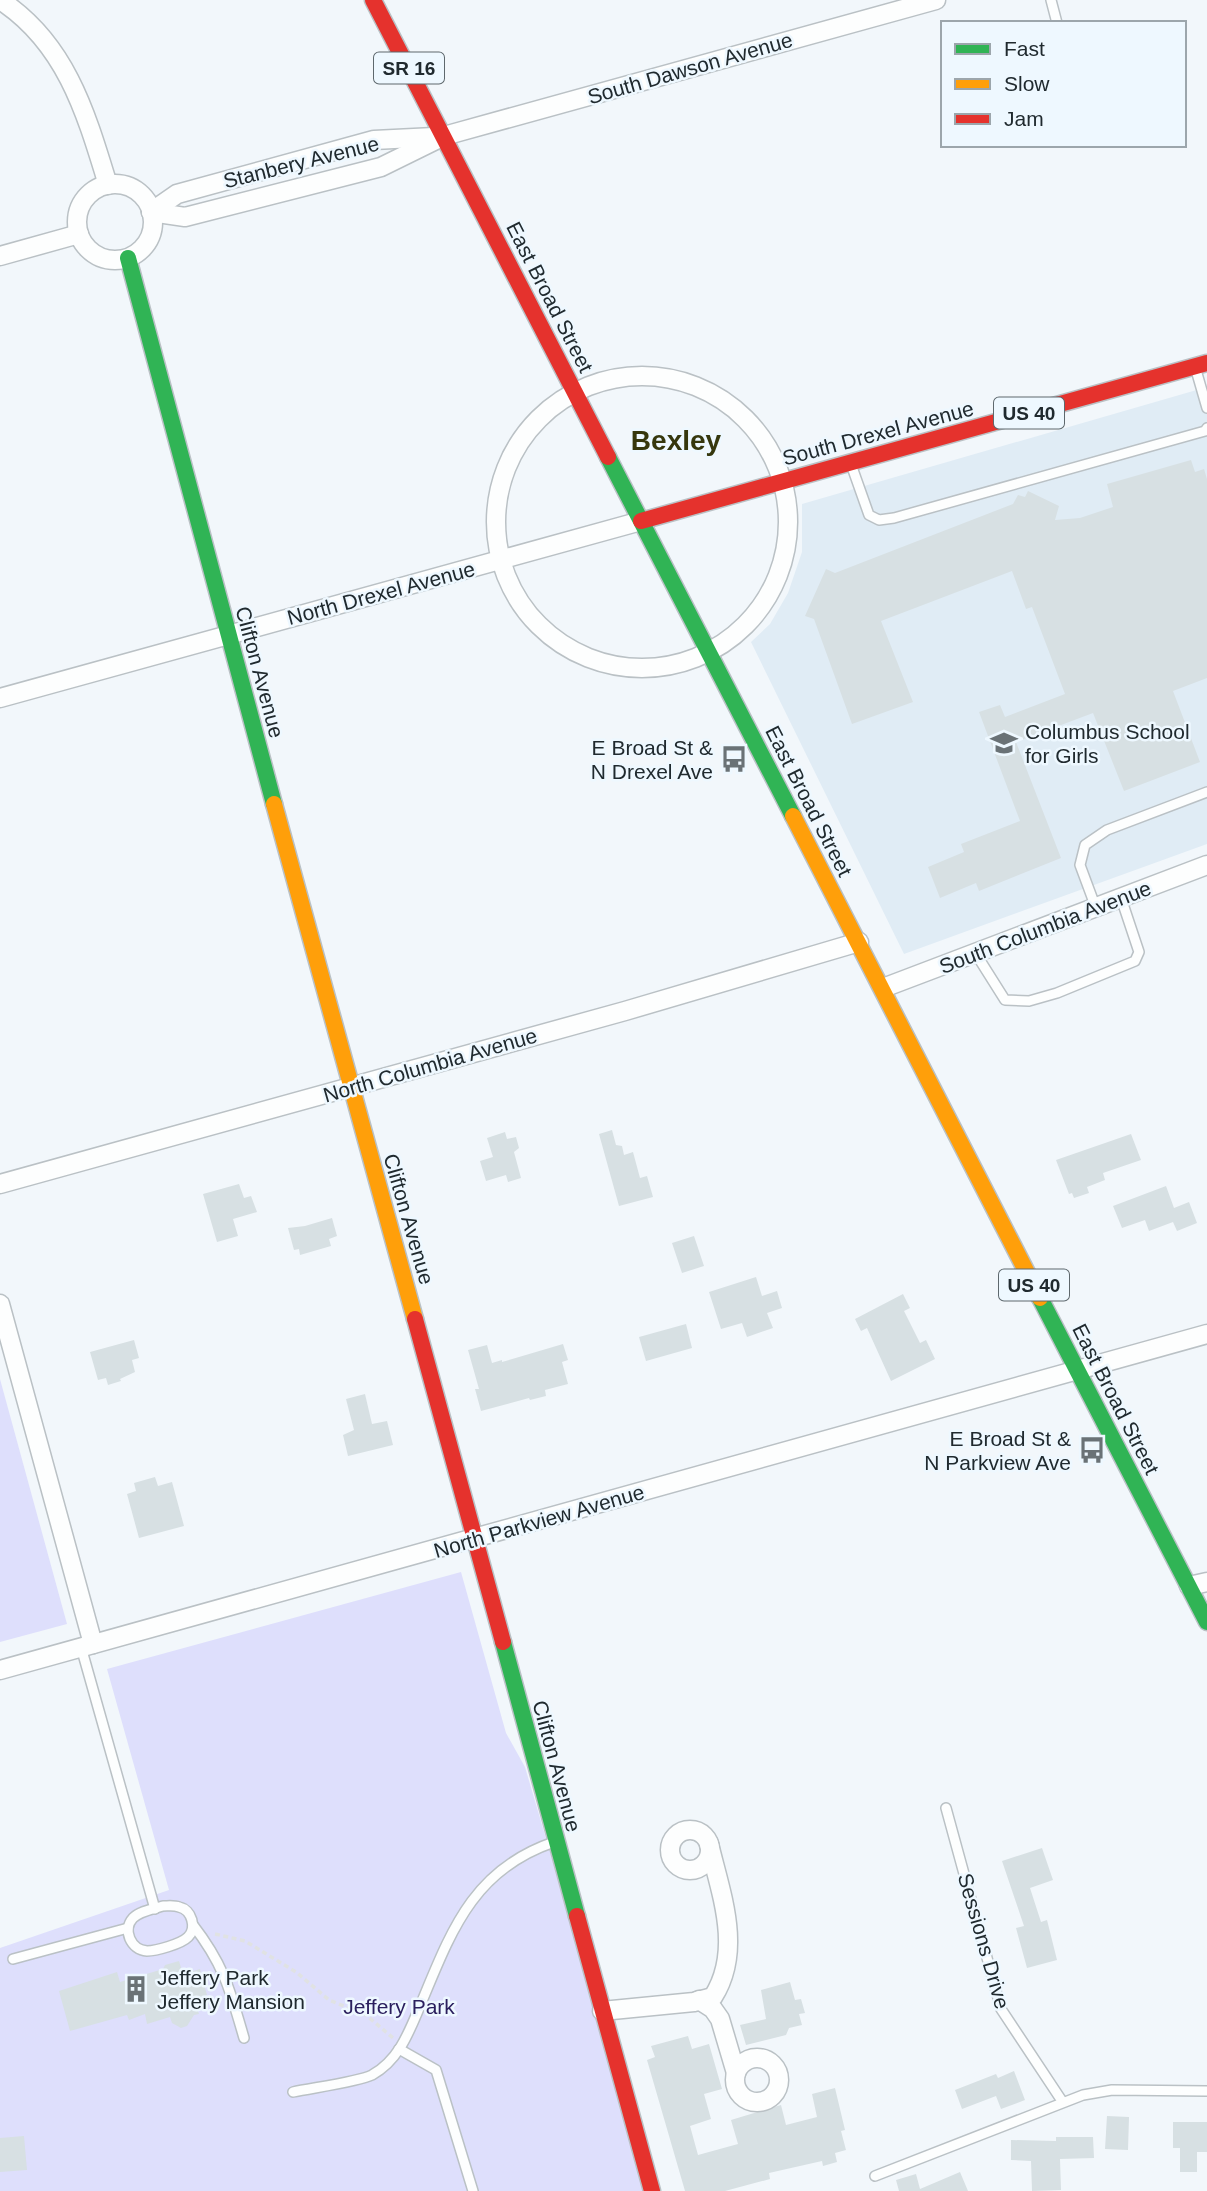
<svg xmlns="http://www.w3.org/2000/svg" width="1207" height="2191" font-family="Arial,sans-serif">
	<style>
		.built { fill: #e0ecf5 }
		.green { fill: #dedffc }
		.building { fill: #d7e0e3 }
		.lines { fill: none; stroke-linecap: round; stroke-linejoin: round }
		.lane-casing { stroke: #bac1c5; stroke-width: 12 }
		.street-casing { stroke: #bac1c5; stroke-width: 21 }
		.fast-casing { stroke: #bac1c5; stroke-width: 19 }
		.slow-casing { stroke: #bac1c5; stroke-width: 19 }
		.jam-casing { stroke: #bac1c5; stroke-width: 19 }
		.path { stroke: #e0e2e3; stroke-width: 3.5; stroke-dasharray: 5 3.5; stroke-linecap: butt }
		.lane { stroke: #fdfefe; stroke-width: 9 }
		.street { stroke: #fdfefe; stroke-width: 18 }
		.fast { stroke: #30b455; stroke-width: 16 }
		.slow { stroke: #ff9f0a; stroke-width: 16 }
		.jam { stroke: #e5322d; stroke-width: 16 }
		.labels { text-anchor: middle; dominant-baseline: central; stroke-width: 5; stroke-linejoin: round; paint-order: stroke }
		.shield { fill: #eef8ff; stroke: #5e686d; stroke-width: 2 }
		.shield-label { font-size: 19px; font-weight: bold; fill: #202a2f }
		.street-label { font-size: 21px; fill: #202a2f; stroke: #eef8ff }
		.poi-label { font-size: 21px; fill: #202a2f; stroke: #eef8ff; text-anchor: start }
		.park-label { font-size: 21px; fill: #2b205e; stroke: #eef8ff }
		.district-label { font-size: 28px; font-weight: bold; fill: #36370d; stroke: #eef8ff }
	</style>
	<rect width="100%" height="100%" fill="#f2f7fb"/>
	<polygon class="built" points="1207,387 1207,844 904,954 751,642 770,624 788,593 802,552 802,504"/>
	<g class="green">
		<polygon points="0,1379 67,1624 0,1642"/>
		<polygon points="461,1572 506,1733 525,1767 650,2191 0,2191 0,1948 169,1890 107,1669"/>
	</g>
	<g class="building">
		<polygon points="1191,460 1195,472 1204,469 1207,479 1207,678 1173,691 1200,762 1124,791 1093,713 1016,742 1061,858 979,891 976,883 940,898 928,867 964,852 961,844 1020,821 979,712 1000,705 1005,717 1065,694 1032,607 1026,609 1012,571 881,621 913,702 852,724 814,619 805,616 826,569 835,573 1013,504 1018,495 1025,497 1028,491 1059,506 1055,520 1080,518 1113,507 1107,484"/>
		<polygon points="612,1130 616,1145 622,1146 624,1155 633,1152 640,1178 647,1176 653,1197 619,1206 599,1134"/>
		<polygon points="505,1132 507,1139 516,1137 519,1148 514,1152 521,1178 508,1182 506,1175 486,1181 480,1161 493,1157 487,1138"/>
		<polygon points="1131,1134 1141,1160 1103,1173 1105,1180 1087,1187 1089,1193 1074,1198 1072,1193 1069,1194 1056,1160"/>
		<polygon points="239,1184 244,1198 251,1196 257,1212 233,1219 238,1236 217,1242 203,1194"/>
		<polygon points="1166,1186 1174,1208 1189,1202 1197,1223 1177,1231 1173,1222 1149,1231 1145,1220 1122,1228 1113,1206"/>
		<polygon points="332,1218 337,1236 329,1239 331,1246 300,1255 299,1249 294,1250 288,1228 305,1226"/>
		<polygon points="694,1236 704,1266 682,1273 672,1243"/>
		<polygon points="756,1277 762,1296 777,1291 782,1308 767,1313 773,1328 747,1337 742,1323 721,1329 709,1292"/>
		<polygon points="903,1294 910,1308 904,1311 920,1343 926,1340 935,1359 891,1381 867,1328 861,1331 855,1319"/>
		<polygon points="686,1324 692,1348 646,1361 639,1337"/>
		<polygon points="134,1340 139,1358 132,1360 135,1372 120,1379 121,1381 108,1385 106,1378 98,1380 90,1352"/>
		<polygon points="563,1344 568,1360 562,1362 568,1384 545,1390 546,1396 530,1400 529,1398 481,1411 475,1389 479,1389 468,1350 487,1345 492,1363 502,1360 502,1362"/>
		<polygon points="365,1394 372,1424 387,1421 393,1445 348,1456 343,1435 354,1430 346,1399"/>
		<polygon points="155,1477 158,1486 172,1482 184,1526 139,1538 127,1494 136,1491 134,1483"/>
		<polygon points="1042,1848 1053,1880 1030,1888 1041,1922 1047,1920 1057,1960 1027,1968 1016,1928 1024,1926 1002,1861"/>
		<polygon points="179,1961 183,1974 200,1969 207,1995 194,1999 199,2014 194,2015 187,2026 181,2028 172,2023 170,2017 147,2024 145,2014 129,2020 127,2015 70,2031 59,1991 117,1972 120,1982 163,1969 165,1965"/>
		<polygon points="790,1982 795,2000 801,1999 805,2013 799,2014 802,2025 789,2028 786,2035 746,2045 740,2025 766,2019 761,1990"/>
		<polygon points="688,2036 692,2049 709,2044 722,2089 704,2094 711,2119 690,2126 698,2155 738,2144 731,2120 781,2105 786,2125 817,2117 812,2094 835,2088 845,2130 841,2131 846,2150 835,2153 837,2162 823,2166 822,2161 769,2173 770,2179 725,2191 685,2191 647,2060 655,2057 651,2046"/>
		<polygon points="1014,2071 1025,2100 1001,2109 996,2096 962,2109 955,2090 996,2074 998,2078"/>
		<polygon points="1107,2116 1129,2117 1128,2150 1105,2149"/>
		<polygon points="1173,2122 1207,2122 1207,2152 1197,2152 1197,2172 1180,2172 1180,2148 1173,2148"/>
		<polygon points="24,2136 27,2170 0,2172 0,2138"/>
		<polygon points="1056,2137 1093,2137 1094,2158 1060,2159 1061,2190 1032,2191 1031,2161 1011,2160 1011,2140 1056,2141"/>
		<polygon points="960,2172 968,2191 899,2191 896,2180 916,2174 920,2189"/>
	</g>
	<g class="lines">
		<defs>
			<g id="lane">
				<polyline points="1051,0 1057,23"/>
				<polyline points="1196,370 1207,408"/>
				<polyline points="852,467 869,515 879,520 894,518 1205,431 1207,428"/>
				<polyline points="1096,908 1080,865 1085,845 1107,830 1207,792"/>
				<polyline points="976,954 1005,1000 1029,1001 1057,993 1135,961 1139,952 1121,898"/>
				<polyline points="81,1647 155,1909"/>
				<polyline points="946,1808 1001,2009 1062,2101"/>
				<path d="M163,1906C168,1906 174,1905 179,1907C192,1910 197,1928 188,1937C181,1944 156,1951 147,1951C131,1950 122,1930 133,1918C140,1911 153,1909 163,1906Z"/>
				<path d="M193,1925C224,1965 230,1990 244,2038"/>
				<polyline points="13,1959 128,1928"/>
				<polyline points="399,2049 436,2070 473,2191"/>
				<path d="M293,2092C311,2088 358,2082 372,2075C399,2060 409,2032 420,2006C451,1932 472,1870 554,1842"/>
				<polyline points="875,2176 1083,2095 1112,2090 1207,2091"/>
			</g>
			<g id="street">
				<path d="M0,0C66,43 86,113 108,185"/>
				<circle cx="115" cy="222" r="38"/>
				<polyline points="151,212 185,217 381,167 444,136 936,0"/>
				<polyline points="151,212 177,194 374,140 434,137"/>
				<polyline points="0,256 79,234"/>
				<circle cx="642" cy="522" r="146"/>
				<polyline points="0,698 641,521"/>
				<polyline points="883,988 1207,865"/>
				<polyline points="0,1184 625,1011 859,942"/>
				<polyline points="0,1304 93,1644"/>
				<polyline points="1189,1586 1207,1582"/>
				<polyline points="0,1670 1207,1334"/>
				<circle cx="690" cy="1850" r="20"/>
				<polyline points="699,2000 713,2009 720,2019 736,2073"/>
				<path d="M602,2011L694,2002L713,1997C743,1950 721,1894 709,1844"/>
				<circle cx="757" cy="2080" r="22"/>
			</g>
			<g id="fast">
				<polyline points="128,258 274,804"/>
				<polyline points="608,457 793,816"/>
				<polyline points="1040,1298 1207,1622"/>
				<polyline points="503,1642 577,1916"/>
			</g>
			<g id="slow">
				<polyline points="274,804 415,1319"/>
				<polyline points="793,816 1040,1298"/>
			</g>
			<g id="jam">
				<polyline points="373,0 608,457"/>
				<polyline points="641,521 1207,363"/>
				<polyline points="415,1319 503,1642"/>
				<polyline points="577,1916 652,2191"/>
			</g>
		</defs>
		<use href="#lane" class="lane-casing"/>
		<use href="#street" class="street-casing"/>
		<use href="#fast" class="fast-casing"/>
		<use href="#slow" class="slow-casing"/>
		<use href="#jam" class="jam-casing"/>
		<polyline class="path" points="215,1934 245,1941 296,1972 329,2000 366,2015 393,2038"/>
		<use href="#lane" class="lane"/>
		<use href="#street" class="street"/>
		<use href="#fast" class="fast"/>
		<use href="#slow" class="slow"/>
		<use href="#jam" class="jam"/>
	</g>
	<defs>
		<symbol id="school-bare" viewBox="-9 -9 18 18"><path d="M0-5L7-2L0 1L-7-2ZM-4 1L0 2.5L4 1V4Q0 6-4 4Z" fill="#6a7276" stroke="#eef8ff" stroke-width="2.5" paint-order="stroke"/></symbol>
		<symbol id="bus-bare" viewBox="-9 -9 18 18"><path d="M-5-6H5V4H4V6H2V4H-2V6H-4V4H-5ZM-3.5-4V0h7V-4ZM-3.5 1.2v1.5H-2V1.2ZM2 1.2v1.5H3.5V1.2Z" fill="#6a7276" stroke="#eef8ff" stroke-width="2.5" paint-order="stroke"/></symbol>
		<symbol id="building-bare" viewBox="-9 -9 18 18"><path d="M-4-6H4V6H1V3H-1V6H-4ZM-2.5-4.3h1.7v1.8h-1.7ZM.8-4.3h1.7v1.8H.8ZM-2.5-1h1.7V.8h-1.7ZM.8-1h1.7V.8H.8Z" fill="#6a7276" stroke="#eef8ff" stroke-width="2.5" paint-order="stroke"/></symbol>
	</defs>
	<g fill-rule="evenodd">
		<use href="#school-bare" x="985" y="724" width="38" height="38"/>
		<use href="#bus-bare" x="715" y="740" width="38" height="38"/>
		<use href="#bus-bare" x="1073" y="1431" width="38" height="38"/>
		<use href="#building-bare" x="117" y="1970" width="38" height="38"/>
	</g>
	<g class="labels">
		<g class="shield">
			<rect x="374" y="52.5" width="70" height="31" rx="5"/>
			<rect x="994" y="397.5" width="70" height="31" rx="5"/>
			<rect x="999" y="1269.5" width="70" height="31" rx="5"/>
		</g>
		<g class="shield-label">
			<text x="409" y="68">SR 16</text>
			<text x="1029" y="413">US 40</text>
			<text x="1034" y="1285">US 40</text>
		</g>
		<g class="street-label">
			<text transform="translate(690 68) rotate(-16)">South Dawson Avenue</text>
			<text transform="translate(301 162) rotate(-14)">Stanbery Avenue</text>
			<text transform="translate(550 297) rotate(63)">East Broad Street</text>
			<text transform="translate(878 433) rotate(-15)">South Drexel Avenue</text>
			<text transform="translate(381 593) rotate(-15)">North Drexel Avenue</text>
			<text transform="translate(260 672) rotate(75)">Clifton Avenue</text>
			<text transform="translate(809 801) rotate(63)">East Broad Street</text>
			<text transform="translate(1045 927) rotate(-21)">South Columbia Avenue</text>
			<text transform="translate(430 1065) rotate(-16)">North Columbia Avenue</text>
			<text transform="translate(409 1219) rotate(74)">Clifton Avenue</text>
			<text transform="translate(1116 1399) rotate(63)">East Broad Street</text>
			<text transform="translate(539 1521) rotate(-16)">North Parkview Avenue</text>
			<text transform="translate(557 1766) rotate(75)">Clifton Avenue</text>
			<text transform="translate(984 1941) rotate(74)">Sessions Drive</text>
		</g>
		<g class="poi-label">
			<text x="1025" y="731">Columbus School<tspan x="1025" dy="24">for Girls</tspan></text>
			<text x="713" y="747" text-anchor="end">E Broad St &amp;<tspan x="713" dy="24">N Drexel Ave</tspan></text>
			<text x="1071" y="1438" text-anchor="end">E Broad St &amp;<tspan x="1071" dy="24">N Parkview Ave</tspan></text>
			<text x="157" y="1977">Jeffery Park<tspan x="157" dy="24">Jeffery Mansion</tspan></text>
		</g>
		<g class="park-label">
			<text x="399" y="2006">Jeffery Park</text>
		</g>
		<g class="district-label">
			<text x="676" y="440">Bexley</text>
		</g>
	</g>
	<rect x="941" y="21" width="245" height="126" fill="#eef8ff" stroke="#9ca6ac" stroke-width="2"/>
	<rect x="955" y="44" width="35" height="10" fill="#30b455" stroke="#9ca6ac" stroke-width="2"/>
	<text x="1004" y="56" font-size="21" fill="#202a2f">Fast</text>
	<rect x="955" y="79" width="35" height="10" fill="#ff9f0a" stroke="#9ca6ac" stroke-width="2"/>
	<text x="1004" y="91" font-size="21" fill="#202a2f">Slow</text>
	<rect x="955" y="114" width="35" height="10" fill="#e5322d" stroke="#9ca6ac" stroke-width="2"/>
	<text x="1004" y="126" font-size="21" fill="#202a2f">Jam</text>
</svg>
